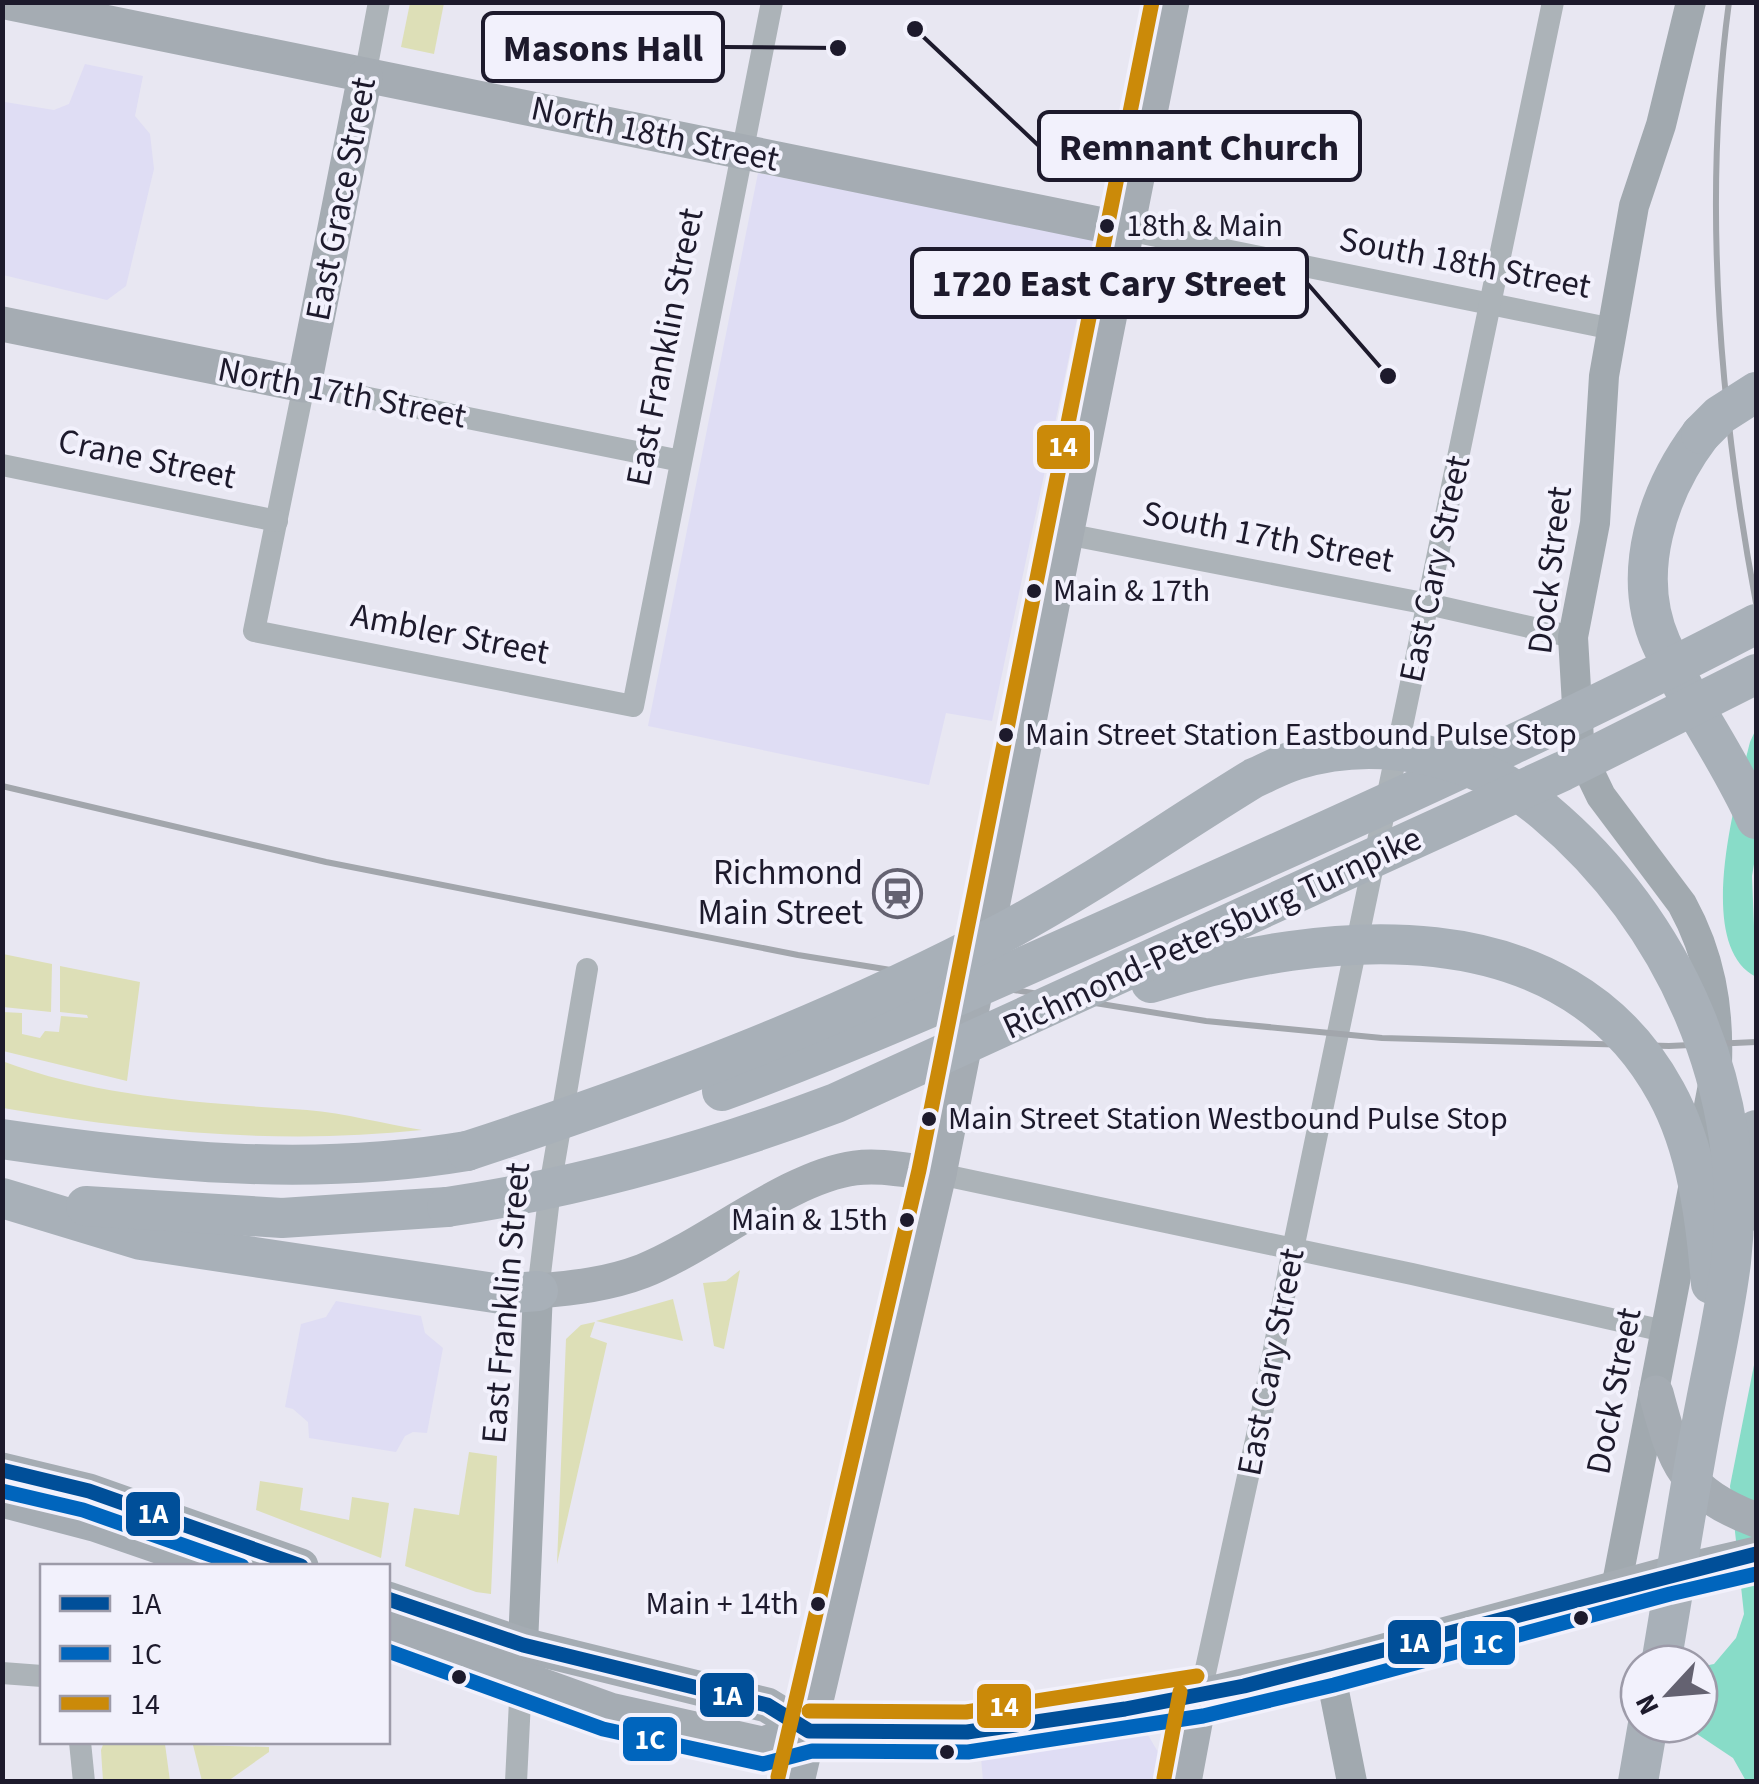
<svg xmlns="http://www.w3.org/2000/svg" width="1759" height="1784" font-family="'Source Sans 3',sans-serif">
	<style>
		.built { fill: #dfddf4 }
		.green { fill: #dddfb7 }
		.water { fill: #88dcc8 }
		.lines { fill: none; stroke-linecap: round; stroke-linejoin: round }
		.street { stroke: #acb3b8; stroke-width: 22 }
		.secondary { stroke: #a1a9af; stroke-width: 30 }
		.primary { stroke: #a5acb3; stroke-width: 35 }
		.highway { stroke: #a8b0b8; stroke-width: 40 }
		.rail { stroke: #a2a6ac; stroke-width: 6 }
		.highway-bridge { stroke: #a8b0b8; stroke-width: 40 }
		.bus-1-casing { stroke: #f2f1fc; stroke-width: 22 }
		.bus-2-casing { stroke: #f2f1fc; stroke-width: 22 }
		.bus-3-casing { stroke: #f2f1fc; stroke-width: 22 }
		.bus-1 { stroke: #004f99; stroke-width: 15 }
		.bus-2 { stroke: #0065bd; stroke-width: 15 }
		.bus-3 { stroke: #cb8a09; stroke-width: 15 }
		.bus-dot { fill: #1d1a2c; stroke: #f2f1fc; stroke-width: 4 }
		.labels { text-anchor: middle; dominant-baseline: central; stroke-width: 8; stroke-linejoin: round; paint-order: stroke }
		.bus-label { font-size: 32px; fill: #1d1a2c; stroke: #f2f1fc; text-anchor: start }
		.street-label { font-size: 35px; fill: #1d1a2c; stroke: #f2f1fc }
		.poi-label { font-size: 35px; fill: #1d1a2c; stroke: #f2f1fc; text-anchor: end }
		.leader { fill: none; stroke: #1d1a2c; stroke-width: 4 }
		.callout-dot { fill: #1d1a2c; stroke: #f2f1fc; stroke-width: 4 }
		.callout { fill: #f2f1fc; stroke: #1d1a2c; stroke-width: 4 }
		.callout-label { font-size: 38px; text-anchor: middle; font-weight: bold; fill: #1d1a2c }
		.line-badge { stroke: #f2f1fc; stroke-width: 4 }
		.badge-label { font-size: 28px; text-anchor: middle; font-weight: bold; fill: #fff }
	</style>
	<rect width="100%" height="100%" fill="#e8e7f2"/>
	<g class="built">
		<polygon points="85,64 143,76 135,116 150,134 154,169 126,286 107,300 3,275 5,102 54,110 69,104"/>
		<polygon points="758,173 1094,239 992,721 946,713 929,785 648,726"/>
		<polygon points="336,1301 421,1316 425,1333 443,1348 427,1433 413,1432 405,1436 396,1452 309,1438 308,1422 293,1409 285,1407 301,1324 326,1317"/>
		<polygon points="1148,1735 1175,1781 983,1781 981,1758"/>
	</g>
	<g class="green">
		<polygon points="410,3 444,3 434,54 401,47"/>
		<polygon points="3,954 52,964 51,1012 3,1007"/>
		<polygon points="60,966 140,982 127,1081 3,1051 3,1012 22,1013 22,1034 40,1038 45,1031 59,1032 61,1016 88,1018 87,1015 60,1012"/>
		<path d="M2,1061C101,1098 204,1103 307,1110C345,1113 384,1124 422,1130C282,1145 141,1132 3,1108Z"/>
		<polygon points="740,1270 724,1349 714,1346 703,1283 726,1281"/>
		<polygon points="673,1299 683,1341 596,1321"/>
		<polygon points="595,1322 590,1337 607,1343 557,1564 566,1339 581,1325"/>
		<polygon points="469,1452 497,1456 491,1594 476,1592 405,1566 414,1508 459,1515"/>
		<polygon points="260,1481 303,1488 300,1510 349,1520 352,1497 389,1503 381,1558 256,1510"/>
		<polygon points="104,1742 165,1744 170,1781 103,1781 101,1750"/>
		<polygon points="193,1745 269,1747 269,1752 228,1781 202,1781"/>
	</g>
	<g class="water">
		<path d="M1756,729V852L1752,876L1756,977C1693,945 1737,795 1750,742Z"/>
		<polygon points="1756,1355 1756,1781 1746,1781 1733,1758 1682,1724 1699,1724 1699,1667 1714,1664 1736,1638 1744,1614 1730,1486"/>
	</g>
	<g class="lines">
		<g class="street">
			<polyline points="365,76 379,2"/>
			<polyline points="1127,230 1613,329"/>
			<polyline points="681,461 304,385 254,631 633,706 772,2"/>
			<polyline points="2,465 277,521"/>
			<polyline points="1066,534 1428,604 1573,637"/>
			<polyline points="939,1174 1412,1274 1664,1331"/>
			<polyline points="538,1291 551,1181 587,969"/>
			<polyline points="2,1673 42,1676"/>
			<polyline points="1200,1696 1263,1408 1293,1249 1553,2"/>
			<polyline points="80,1742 84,1782"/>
			<polyline points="516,1782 521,1680"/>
		</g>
		<g class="secondary">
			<path d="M1616,1588L1717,1064C1719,1006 1710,955 1682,904L1601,796L1587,767L1579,740L1573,637L1595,523L1604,376L1634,206L1661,125L1691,2"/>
			<polyline points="1329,1666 1352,1782"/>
			<polyline points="522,1668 538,1291"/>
		</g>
		<g class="primary">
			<polyline points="6,2 1127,230"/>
			<polyline points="2,324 304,385 365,76"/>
			<path d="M538,1291C574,1288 609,1284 643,1271C708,1245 788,1177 855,1168C882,1164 912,1172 939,1174"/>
			<path d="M1656,1393C1675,1465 1684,1492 1756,1520"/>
			<polyline points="2,1470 89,1491 301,1566"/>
			<polyline points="2,1500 94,1524 216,1566"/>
			<polyline points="388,1599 523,1645 767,1705 809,1731"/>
			<polyline points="388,1630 610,1710 762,1744 809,1731 967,1732 1200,1696 1329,1666 1665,1575 1756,1554"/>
			<polyline points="797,1782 939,1174 1172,2"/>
			<polyline points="1184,1782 1200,1696"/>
		</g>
		<g class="highway">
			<path d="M1701,434C1658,491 1630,573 1661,643C1688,704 1729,758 1756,819"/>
			<path d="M2,1139C157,1162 311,1177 467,1151"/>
			<polyline points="2,1198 141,1240 501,1294 538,1291"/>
			<polyline points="86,1206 282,1218 447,1207"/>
			<polyline points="1741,1215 1756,1130"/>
			<polyline points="1638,1782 1648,1724"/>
		</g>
		<g class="rail">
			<path d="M1729,2C1702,202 1719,406 1756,603"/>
			<polyline points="2,786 326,862 798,955 1206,1021 1382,1038 1669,1046 1756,1042"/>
		</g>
		<g class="highway-bridge">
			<polyline points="1701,434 1720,415 1756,392"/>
			<path d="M1151,983C1324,929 1564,905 1666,1092C1697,1148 1706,1220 1711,1284"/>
			<path d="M722,1091C880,1033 1034,962 1188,893C1380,807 1570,721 1756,624"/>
			<path d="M467,1151C656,1089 832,1023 1008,930C1093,884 1172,828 1254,778C1268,772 1282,764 1296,760C1379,734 1479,756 1545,812C1674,920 1751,1092 1731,1262C1724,1319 1710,1376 1700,1433C1686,1510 1674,1587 1661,1664"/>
			<path d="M447,1207C582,1187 709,1151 836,1103L1563,771L1756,674"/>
		</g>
		<defs>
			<g id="bus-1">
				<polyline points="2,1470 89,1491 301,1566"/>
				<polyline points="388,1599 523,1645 767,1705 809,1731 967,1732 1125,1709 1244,1686 1756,1554"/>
			</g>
			<g id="bus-2">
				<polyline points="2,1491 83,1510 242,1566"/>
				<polyline points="388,1651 603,1729 763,1764 812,1751 968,1752 1203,1716 1334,1685 1670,1594 1756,1574"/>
			</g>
			<g id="bus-3">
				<polyline points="809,1711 966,1712 1197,1676"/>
				<polyline points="778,1777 919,1170 1152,2"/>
				<polyline points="1164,1778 1180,1692"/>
			</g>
		</defs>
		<use href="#bus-1" class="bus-1-casing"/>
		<use href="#bus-2" class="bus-2-casing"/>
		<use href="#bus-3" class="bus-3-casing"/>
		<use href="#bus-1" class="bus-1"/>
		<use href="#bus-2" class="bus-2"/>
		<use href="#bus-3" class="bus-3"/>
	</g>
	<defs>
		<symbol id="station-ring" viewBox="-11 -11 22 22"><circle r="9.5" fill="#f2f1fc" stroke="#646271" stroke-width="1.5"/><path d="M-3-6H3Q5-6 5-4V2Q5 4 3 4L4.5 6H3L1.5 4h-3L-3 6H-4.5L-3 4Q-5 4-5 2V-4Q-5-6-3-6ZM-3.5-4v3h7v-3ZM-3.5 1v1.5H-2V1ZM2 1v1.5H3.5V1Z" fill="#646271"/></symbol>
	</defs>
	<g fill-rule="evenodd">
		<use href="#station-ring" x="870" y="866" width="55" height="55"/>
	</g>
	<g class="bus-dot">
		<circle cx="1107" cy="226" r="9"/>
		<circle cx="1034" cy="591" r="9"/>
		<circle cx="1006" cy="735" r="9"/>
		<circle cx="929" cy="1119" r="9"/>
		<circle cx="907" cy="1220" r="9"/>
		<circle cx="818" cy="1604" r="9"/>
		<circle cx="1581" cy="1618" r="9"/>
		<circle cx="459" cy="1677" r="9"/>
		<circle cx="947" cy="1752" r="9"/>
	</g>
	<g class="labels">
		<g class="bus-label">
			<text x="1126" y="226">18th &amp; Main</text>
			<text x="1053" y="591">Main &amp; 17th</text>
			<text x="1025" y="735">Main Street Station Eastbound Pulse Stop</text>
			<text x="948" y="1119">Main Street Station Westbound Pulse Stop</text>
			<text x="888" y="1220" text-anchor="end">Main &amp; 15th</text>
			<text x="799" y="1604" text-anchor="end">Main + 14th</text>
		</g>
		<g class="street-label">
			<text transform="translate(655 134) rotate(12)">North 18th Street</text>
			<text transform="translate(341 199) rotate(-79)">East Grace Street</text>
			<text transform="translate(1465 263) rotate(11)">South 18th Street</text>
			<text transform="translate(665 347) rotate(-79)">East Franklin Street</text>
			<text transform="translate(342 393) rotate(11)">North 17th Street</text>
			<text transform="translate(147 459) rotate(12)">Crane Street</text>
			<text transform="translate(1268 537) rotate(11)">South 17th Street</text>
			<text transform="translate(1435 569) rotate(-78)">East Cary Street</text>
			<text transform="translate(1550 570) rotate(-83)">Dock Street</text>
			<text transform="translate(450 634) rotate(11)">Ambler Street</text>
			<text transform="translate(1212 933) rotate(-25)">Richmond-Petersburg Turnpike</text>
			<text transform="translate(506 1303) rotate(-85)">East Franklin Street</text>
			<text transform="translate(1271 1362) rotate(-79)">East Cary Street</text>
			<text transform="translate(1614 1391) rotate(-79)">Dock Street</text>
		</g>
		<g class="poi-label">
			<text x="863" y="873">Richmond<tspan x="863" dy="40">Main Street</tspan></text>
		</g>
	</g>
	<path class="leader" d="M838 48L723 47M915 29L1039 146M1388 376L1307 283"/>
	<g class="callout-dot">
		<circle cx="838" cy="48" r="10"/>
		<circle cx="915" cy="29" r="10"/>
		<circle cx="1388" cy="376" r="10"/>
	</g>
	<g class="callout">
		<rect x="483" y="13" width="240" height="68" rx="10"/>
		<rect x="1039" y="112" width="321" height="68" rx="10"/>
		<rect x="912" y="249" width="395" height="68" rx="10"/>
	</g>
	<g class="callout-label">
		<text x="603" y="61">Masons Hall</text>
		<text x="1199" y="160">Remnant Church</text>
		<text x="1109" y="296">1720 East Cary Street</text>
	</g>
	<g class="line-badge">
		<rect x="1035" y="423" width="57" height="48" rx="10" fill="#cb8a09"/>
		<rect x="124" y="1490" width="58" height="48" rx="10" fill="#004f99"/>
		<rect x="1386" y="1618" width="57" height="48" rx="10" fill="#004f99"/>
		<rect x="1459" y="1619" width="58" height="48" rx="10" fill="#0065bd"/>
		<rect x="698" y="1671" width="58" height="48" rx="10" fill="#004f99"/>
		<rect x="975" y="1682" width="58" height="48" rx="10" fill="#cb8a09"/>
		<rect x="621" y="1715" width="58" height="48" rx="10" fill="#0065bd"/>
	</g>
	<g class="badge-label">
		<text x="1063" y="456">14</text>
		<text x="153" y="1523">1A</text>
		<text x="1414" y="1652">1A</text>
		<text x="1488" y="1653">1C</text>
		<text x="727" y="1705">1A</text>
		<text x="1004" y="1716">14</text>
		<text x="650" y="1749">1C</text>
	</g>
	<rect width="1759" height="1784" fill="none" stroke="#1d1a2c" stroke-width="10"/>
	<rect x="40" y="1564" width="350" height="180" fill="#f2f1fc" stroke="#9d9ba9" stroke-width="2.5"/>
	<rect x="60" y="1596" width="50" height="15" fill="#004f99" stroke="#9d9ba9" stroke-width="2.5"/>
	<text x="130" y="1614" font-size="30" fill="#1d1a2c">1A</text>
	<rect x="60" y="1646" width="50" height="15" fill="#0065bd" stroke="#9d9ba9" stroke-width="2.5"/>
	<text x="130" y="1664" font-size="30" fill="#1d1a2c">1C</text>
	<rect x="60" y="1696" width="50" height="15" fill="#cb8a09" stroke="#9d9ba9" stroke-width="2.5"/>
	<text x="130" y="1714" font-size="30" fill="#1d1a2c">14</text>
	<g transform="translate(1669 1694) rotate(244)"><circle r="48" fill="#f2f1fc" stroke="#9d9ba9" stroke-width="2.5"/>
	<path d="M0-8L18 38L0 25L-18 38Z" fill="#646271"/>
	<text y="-15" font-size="28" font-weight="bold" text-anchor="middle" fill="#1d1a2c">N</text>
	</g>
</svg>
